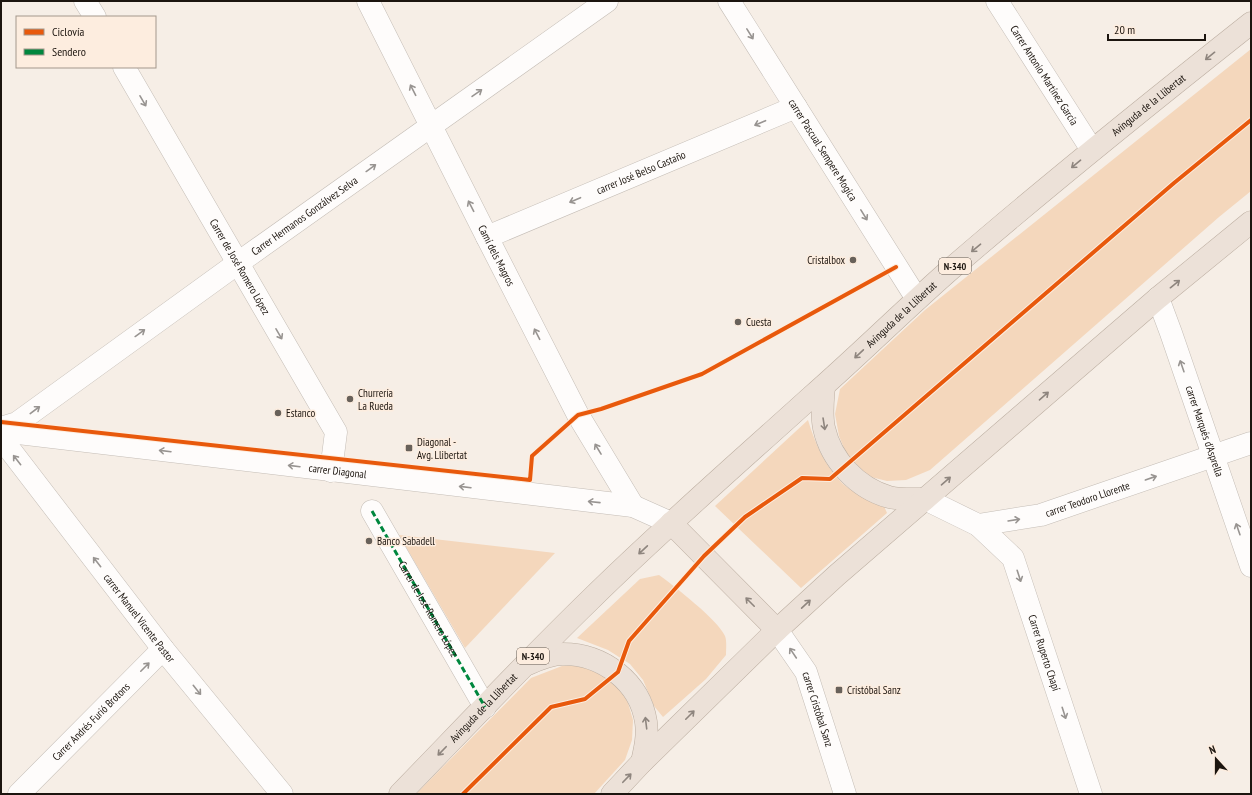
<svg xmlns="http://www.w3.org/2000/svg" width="1252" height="795" font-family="'PT Sans Narrow',sans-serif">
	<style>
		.green { fill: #f4d7bc }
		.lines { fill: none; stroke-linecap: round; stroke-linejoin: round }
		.street-casing { stroke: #c4bdb6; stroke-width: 23 }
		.highway-casing { stroke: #bcaea1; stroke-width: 23 }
		.street { stroke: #fefcfb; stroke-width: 22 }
		.highway { stroke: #ece1d8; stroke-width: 22 }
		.quiet { stroke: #00873e; stroke-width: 3; stroke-dasharray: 6 3; stroke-linecap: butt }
		.cycleway-casing { stroke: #fdeddf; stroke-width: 6 }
		.cycleway { stroke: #e8590c; stroke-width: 4 }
		.oneway { stroke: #989491 }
		.oneway2 { stroke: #8e857e }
		.poi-dot { fill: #68615a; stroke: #fdeddf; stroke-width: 1.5 }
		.labels { text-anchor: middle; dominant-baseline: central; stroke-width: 3; stroke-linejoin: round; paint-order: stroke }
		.shield { fill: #fdeddf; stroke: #60564d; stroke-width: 1 }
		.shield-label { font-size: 10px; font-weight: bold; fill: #1c150f }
		.street-label { font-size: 11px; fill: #1c150f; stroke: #fdeddf }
		.poi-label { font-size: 11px; fill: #1c150f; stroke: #fdeddf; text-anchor: start }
	</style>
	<rect width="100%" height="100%" fill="#f6eee6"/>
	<g class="green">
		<polygon points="1251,49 1251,191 1219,217 930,470 906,480 887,481 867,476 846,453 839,436 835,414 840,389 925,310"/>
		<path d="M808,420C815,443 825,467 843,484C852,492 873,500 884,506L887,513L801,588L715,506Z"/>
		<polygon points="399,535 555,553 465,648"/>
		<path d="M659,575C674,586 718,620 725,636C727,641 726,650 726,655L706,679L663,717L654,706L643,680L630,664L608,650L577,638L640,579Z"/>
		<polygon points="583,665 600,670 621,689 628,703 633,720 632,740 625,760 594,794 416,794 531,678 562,666"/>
	</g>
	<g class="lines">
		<defs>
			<g id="street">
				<polyline points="85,1 95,17"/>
				<path id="s1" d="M368,1L487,237L578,415L633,506"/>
				<path id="s2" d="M729,1L917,299"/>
				<path id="s3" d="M997,1L1092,150"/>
				<path id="s4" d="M124,67L336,432L331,471"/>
				<path id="s5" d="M487,237L796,107"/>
				<path id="s6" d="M1158,298L1171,333L1251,566"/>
				<path id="s7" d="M1,428L17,423L238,263L607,1"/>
				<path id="s8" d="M1,431L633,506L671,523"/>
				<path id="s9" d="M1,438L163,649L282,794"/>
				<path id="s10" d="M925,499L978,525L1041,515L1251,443"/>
				<polyline points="372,511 485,707"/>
				<path id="s11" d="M978,525L1013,558L1091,794"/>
				<path id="s12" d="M777,630L806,672L845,794"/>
				<path id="s13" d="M19,794L163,649"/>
			</g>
			<g id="highway">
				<path d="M824,386C823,400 821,414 824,428C831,460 857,488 889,497C900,500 913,499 925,499"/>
				<polyline points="671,523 777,630"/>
				<path d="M528,664C539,659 551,654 563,654C603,654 640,682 646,722C648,736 645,749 642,762"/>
				<path id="s14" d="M400,794C463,729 525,663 590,600C661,530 737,464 811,397C859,355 904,310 952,268C1049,184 1150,103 1251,23"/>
				<polyline points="612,794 642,762 777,630 837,575 1158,298 1251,222"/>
			</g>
		</defs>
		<use href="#street" class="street-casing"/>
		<use href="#highway" class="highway-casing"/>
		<use href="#street" class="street"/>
		<use href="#highway" class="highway"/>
		<path class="quiet" id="s15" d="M372,511L485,707"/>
		<defs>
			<g id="cycleway">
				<polyline points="1,422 530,480 532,456 578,415 601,409 702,374 896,267"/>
				<polyline points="463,794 551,707 585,699 618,672 629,641 704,556 745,517 802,478 830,479 1174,183 1251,120"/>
			</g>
		</defs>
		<use href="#cycleway" class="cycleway-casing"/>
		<use href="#cycleway" class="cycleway"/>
	</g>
	<defs><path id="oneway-shaft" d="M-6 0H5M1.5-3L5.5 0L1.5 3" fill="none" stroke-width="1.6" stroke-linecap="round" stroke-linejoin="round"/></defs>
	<g class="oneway">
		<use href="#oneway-shaft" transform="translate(750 34) rotate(58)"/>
		<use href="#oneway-shaft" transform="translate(413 90) rotate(-117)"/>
		<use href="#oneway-shaft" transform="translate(477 93) rotate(-35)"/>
		<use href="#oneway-shaft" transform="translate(143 101) rotate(60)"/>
		<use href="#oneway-shaft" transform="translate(760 123) rotate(157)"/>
		<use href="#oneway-shaft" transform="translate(371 168) rotate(-36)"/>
		<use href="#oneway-shaft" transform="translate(575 200) rotate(157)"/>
		<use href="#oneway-shaft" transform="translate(471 206) rotate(-117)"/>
		<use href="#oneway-shaft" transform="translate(864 215) rotate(58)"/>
		<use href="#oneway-shaft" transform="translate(140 333) rotate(-36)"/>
		<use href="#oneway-shaft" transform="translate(279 334) rotate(60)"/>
		<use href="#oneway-shaft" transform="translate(537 334) rotate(-117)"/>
		<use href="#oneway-shaft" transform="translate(1182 366) rotate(-109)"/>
		<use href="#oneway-shaft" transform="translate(35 410) rotate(-37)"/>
		<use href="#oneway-shaft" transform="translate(598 449) rotate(-121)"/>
		<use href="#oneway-shaft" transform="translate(165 451) rotate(-173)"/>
		<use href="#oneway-shaft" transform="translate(17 460) rotate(-128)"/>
		<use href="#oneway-shaft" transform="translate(294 466) rotate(-173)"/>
		<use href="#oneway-shaft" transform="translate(1151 478) rotate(-19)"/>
		<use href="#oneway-shaft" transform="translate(465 487) rotate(-173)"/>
		<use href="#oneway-shaft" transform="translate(594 502) rotate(-174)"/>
		<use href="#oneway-shaft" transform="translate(1014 520) rotate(-9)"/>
		<use href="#oneway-shaft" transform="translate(1238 529) rotate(-109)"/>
		<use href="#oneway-shaft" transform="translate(97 562) rotate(-128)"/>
		<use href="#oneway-shaft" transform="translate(1019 576) rotate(72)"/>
		<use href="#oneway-shaft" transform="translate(793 653) rotate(-124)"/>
		<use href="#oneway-shaft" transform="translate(145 667) rotate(-45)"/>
		<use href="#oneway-shaft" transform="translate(197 690) rotate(51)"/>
		<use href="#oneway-shaft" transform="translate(1064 713) rotate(72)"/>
	</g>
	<g class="oneway2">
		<use href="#oneway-shaft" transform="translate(1210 56) rotate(141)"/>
		<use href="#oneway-shaft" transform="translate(1076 164) rotate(140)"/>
		<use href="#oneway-shaft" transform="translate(976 248) rotate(140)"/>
		<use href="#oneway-shaft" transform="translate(1175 284) rotate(-39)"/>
		<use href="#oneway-shaft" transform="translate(859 354) rotate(137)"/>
		<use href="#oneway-shaft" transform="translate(1044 396) rotate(-41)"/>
		<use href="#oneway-shaft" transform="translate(824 424) rotate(81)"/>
		<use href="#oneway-shaft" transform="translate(946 481) rotate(-41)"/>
		<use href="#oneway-shaft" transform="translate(643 550) rotate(137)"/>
		<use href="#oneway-shaft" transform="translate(750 602) rotate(-135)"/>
		<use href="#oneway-shaft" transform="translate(806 604) rotate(-43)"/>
		<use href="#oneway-shaft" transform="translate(690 715) rotate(-45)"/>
		<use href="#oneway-shaft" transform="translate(646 723) rotate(-97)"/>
		<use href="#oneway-shaft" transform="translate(442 751) rotate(134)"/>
		<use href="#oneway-shaft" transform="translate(627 778) rotate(-46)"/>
	</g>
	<g class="poi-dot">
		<circle cx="853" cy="260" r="4"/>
		<circle cx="738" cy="322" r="4"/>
		<circle cx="350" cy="399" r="4"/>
		<circle cx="278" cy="413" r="4"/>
		<rect x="405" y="444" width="8" height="8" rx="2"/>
		<circle cx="369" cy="541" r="4"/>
		<rect x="835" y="686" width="8" height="8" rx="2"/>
	</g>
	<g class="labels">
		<g class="shield">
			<rect x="939" y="258" width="32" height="16" rx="3"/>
			<rect x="517" y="648" width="32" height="16" rx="3"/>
		</g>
		<g class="shield-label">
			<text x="955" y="266">N-340</text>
			<text x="533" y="656">N-340</text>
		</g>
		<g class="street-label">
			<text stroke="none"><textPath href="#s3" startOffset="88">Carrer Antonio Martínez García</textPath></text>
			<text stroke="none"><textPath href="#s14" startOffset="1018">Avinguda de la Llibertat</textPath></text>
			<text stroke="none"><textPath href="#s2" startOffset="176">carrer Pascual Sempere Mogica</textPath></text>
			<text stroke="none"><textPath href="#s5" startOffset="167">carrer José Belso Castaño</textPath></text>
			<text stroke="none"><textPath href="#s7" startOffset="371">Carrer Hermanos Gonzálvez Selva</textPath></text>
			<text stroke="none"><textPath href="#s1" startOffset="285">Camí dels Magros</textPath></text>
			<text stroke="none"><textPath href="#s4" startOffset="231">Carrer de José Romero López</textPath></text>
			<text stroke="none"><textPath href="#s14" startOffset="694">Avinguda de la Llibertat</textPath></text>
			<text stroke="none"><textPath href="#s6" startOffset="141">carrer Marqués d'Asprella</textPath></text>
			<text stroke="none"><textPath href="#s8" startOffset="339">carrer Diagonal</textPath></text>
			<text stroke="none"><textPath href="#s10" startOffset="172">carrer Teodoro Llorente</textPath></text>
			<text stroke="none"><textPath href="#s15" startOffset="113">Carrer de José Romero López</textPath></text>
			<text stroke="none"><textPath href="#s9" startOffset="227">carrer Manuel Vicente Pastor</textPath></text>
			<text stroke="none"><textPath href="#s11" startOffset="148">Carrer Ruperto Chapí</textPath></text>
			<text stroke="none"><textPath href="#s14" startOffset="120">Avinguda de la Llibertat</textPath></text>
			<text stroke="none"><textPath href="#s12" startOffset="90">carrer Cristóbal Sanz</textPath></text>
			<text stroke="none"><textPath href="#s13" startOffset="102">Carrer Andrés Furió Brotons</textPath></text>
		</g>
		<g class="poi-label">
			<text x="845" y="260" text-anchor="end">Cristalbox</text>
			<text x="746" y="322">Cuesta</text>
			<text x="358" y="393">Churrería<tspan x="358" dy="13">La Rueda</tspan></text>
			<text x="286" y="413">Estanco</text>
			<text x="417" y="442">Diagonal -<tspan x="417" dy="13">Avg. Llibertat</tspan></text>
			<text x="377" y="541">Banco Sabadell</text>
			<text x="847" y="690">Cristóbal Sanz</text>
		</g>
	</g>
	<rect width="1252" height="795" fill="none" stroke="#1c150f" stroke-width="4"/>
	<rect x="16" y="16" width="140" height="52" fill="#fdeddf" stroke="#a3978c"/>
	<rect x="24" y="29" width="20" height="6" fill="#e8590c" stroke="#a3978c"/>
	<text x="52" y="36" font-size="12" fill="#1c150f">Ciclovía</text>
	<rect x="24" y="49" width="20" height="6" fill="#00873e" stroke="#a3978c"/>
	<text x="52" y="56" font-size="12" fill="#1c150f">Sendero</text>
	<g transform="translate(1216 759) rotate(339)" stroke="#fdeddf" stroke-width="3" paint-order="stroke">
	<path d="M0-3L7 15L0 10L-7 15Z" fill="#1c150f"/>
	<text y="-6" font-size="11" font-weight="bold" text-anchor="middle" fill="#1c150f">N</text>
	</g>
	<path d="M1108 34v6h97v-6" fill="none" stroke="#1c150f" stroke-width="2"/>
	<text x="1114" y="34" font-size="12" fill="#1c150f" stroke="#fdeddf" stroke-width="3" paint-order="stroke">20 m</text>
</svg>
